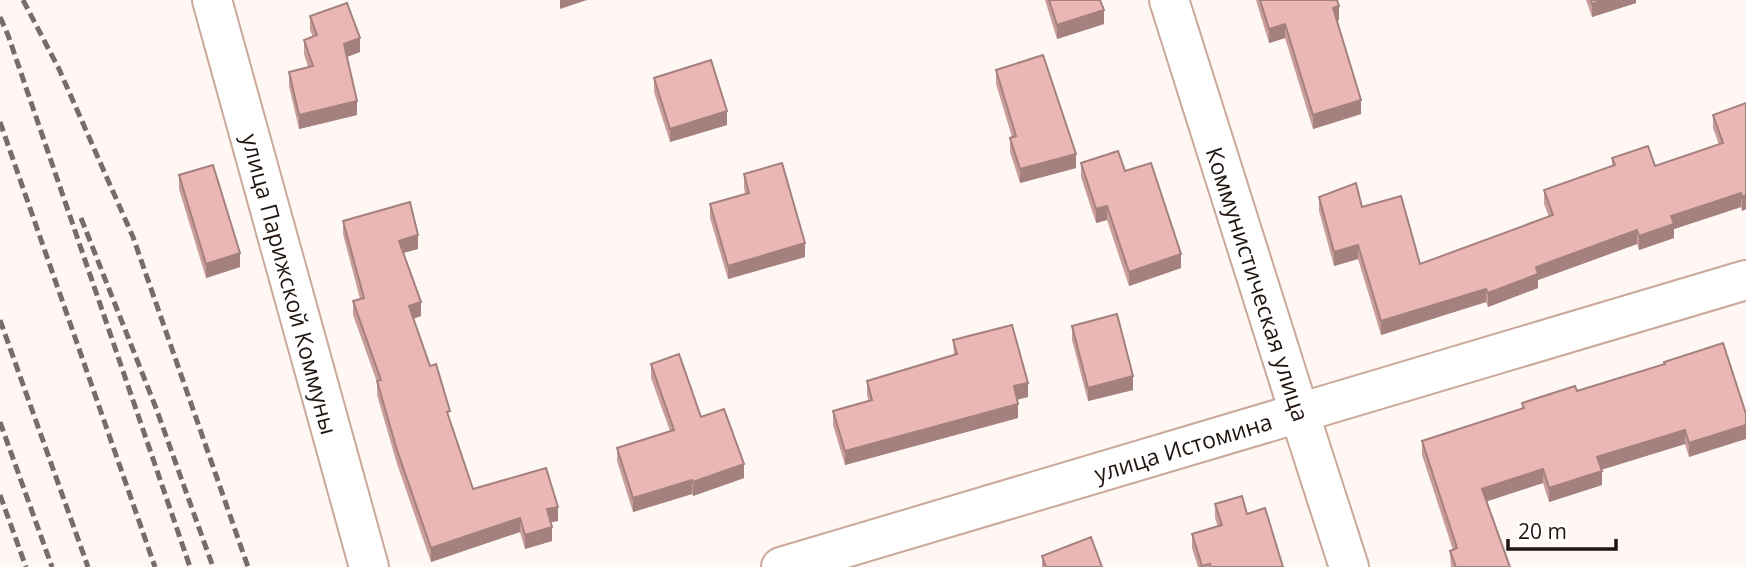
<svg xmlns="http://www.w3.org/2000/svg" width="1746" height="567" font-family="'Open Sans',sans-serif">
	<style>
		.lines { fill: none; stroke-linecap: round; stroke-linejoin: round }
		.minor-casing { stroke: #caa999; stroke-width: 42 }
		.minor { stroke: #fff; stroke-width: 38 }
		.rail { stroke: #776c68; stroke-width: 5; stroke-dasharray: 10 5; stroke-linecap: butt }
		.wall { fill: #c99d9b }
		.shaded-wall { fill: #a4807e }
		.building { fill: #eab7b4; stroke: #a4807e; stroke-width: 2 }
		.labels { text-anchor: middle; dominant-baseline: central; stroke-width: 5; stroke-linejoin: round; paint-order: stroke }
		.street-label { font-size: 23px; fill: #211510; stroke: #fff }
	</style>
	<rect width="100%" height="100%" fill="#fef7f4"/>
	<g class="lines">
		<defs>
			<g id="minor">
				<polyline points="212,0 369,567"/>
				<polyline points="1169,0 1299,412 1349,567"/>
				<polyline points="781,567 1746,280"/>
			</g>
		</defs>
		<use href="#minor" class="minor-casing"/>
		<use href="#minor" class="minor"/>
		<g class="rail">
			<polyline points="23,0 59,69 133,237 248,567"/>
			<polyline points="0,17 8,35 190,567"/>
			<polyline points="0,122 155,567"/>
			<polyline points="81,218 156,408 213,567"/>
			<polyline points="0,320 88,567"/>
			<polyline points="0,422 52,567"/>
			<polyline points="0,495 26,567"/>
		</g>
	</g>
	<g class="wall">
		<polygon points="1045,0 1100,0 1104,24 1057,39"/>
		<polygon points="1256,0 1337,0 1339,20 1337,21 1361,114 1313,129 1285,38 1269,43"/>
		<polygon points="1586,0 1636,0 1636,3 1592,17"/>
		<polygon points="310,16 360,52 347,57 357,115 299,129 289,86 289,72 308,67 304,54 304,40 313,37 310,30"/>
		<polygon points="996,70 1076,168 1020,183 1010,152 1010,138 1012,137 996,84"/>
		<polygon points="654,78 727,125 670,142 654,92"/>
		<polygon points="1746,103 1746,209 1742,211 1741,207 1674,229 1674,238 1639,250 1637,244 1538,280 1538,288 1488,307 1486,302 1381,335 1358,259 1334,266 1319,211 1319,197 1362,207 1420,264 1549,217 1544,204 1544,190 1612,166 1612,158 1655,166 1719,145 1713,128 1713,115"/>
		<polygon points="1081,163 1125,171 1181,268 1129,286 1107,220 1096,223 1081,177"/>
		<polygon points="744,174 805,257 728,279 710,218 710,204 745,194 744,188"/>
		<polygon points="179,175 240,267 206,278 179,189"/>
		<polygon points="343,221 418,249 403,253 421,316 413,319 473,489 558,521 551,522 552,541 525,549 520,532 431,562 397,464 377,395 377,382 353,315 353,301 360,299 343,234"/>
		<polygon points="1072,326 1133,390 1088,401 1072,340"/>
		<polygon points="953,340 1028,397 1017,400 1018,418 845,465 833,425 833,411 869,401 867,395 867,381 954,355"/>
		<polygon points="1723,343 1689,457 1685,444 1601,470 1602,485 1549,502 1543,483 1487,501 1510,567 1451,567 1450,551 1453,550 1422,455 1422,441 1522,409 1522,403 1577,391 1664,364 1664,362"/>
		<polygon points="651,364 701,417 744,478 693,496 692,494 633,512 617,461 617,448 670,431 651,378"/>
		<polygon points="1215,504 1247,514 1283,567 1198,567 1192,548 1192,534 1218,527 1215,518"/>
		<polygon points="1042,556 1102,567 1042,567"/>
	</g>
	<g class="shaded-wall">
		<polygon points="560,0 587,0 560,9"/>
		<polygon points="1603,0 1636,0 1636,3 1592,17 1592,4"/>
		<polygon points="1339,6 1339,20 1333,22 1333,8"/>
		<polygon points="1104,10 1104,24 1057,39 1057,25"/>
		<polygon points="1285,24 1285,38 1269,43 1269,29"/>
		<polygon points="360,38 360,52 344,58 344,44"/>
		<polygon points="1361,100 1361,114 1313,129 1313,115"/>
		<polygon points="357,101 357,115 299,129 299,115"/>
		<polygon points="727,111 727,125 670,142 670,129"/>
		<polygon points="1076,154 1076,168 1020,183 1020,169"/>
		<polygon points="1741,193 1741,207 1674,229 1674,238 1639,250 1639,236 1671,216"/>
		<polygon points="1746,195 1746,209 1742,211 1742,197"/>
		<polygon points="1107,206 1107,220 1096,223 1096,209"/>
		<polygon points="1637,230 1637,244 1538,280 1538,288 1488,307 1488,293 1536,267"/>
		<polygon points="418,235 418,249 399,254 399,241"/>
		<polygon points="805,243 805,257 728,279 728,266"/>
		<polygon points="1358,245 1358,259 1334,266 1334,252"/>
		<polygon points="240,253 240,267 206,278 206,264"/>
		<polygon points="1181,254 1181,268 1129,286 1129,272"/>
		<polygon points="1486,289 1486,302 1381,335 1381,321"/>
		<polygon points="421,302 421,316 409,320 409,306"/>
		<polygon points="1133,376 1133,390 1088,401 1088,388"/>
		<polygon points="1028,383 1028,397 1014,400 1014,386"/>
		<polygon points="1018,404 1018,418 845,465 845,451"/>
		<polygon points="1746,425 1746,439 1689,457 1689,443"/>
		<polygon points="1685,430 1685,444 1597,471 1597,457"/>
		<polygon points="744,464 744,478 693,496 693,482"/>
		<polygon points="1543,469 1543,483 1482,503 1482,489"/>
		<polygon points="1602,471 1602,485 1549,502 1549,488"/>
		<polygon points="692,480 692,494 633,512 633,498"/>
		<polygon points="558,507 558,521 547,523 547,509"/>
		<polygon points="520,518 520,532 431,562 431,548"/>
		<polygon points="552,527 552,541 525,549 525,535"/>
	</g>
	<g class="building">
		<polygon points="1049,0 1100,0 1104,10 1057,25"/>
		<polygon points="1260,0 1337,0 1339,6 1333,8 1361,100 1313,115 1285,24 1269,29"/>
		<polygon points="1591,0 1603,0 1592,4"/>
		<polygon points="347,3 360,38 344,44 357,101 299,115 289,72 313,66 304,40 317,35 310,16"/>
		<polygon points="1043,55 1076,154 1020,169 1010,138 1016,136 996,70"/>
		<polygon points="711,60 727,111 670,129 654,78"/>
		<polygon points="1746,103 1746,195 1742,197 1741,193 1671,216 1674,224 1639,236 1637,230 1536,267 1538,274 1488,293 1486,289 1381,321 1358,245 1334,252 1319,197 1356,183 1362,207 1401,196 1420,264 1553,215 1544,190 1615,165 1612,158 1648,146 1655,166 1723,143 1713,115"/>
		<polygon points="1118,151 1125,171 1151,163 1181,254 1129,272 1107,206 1096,209 1081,163"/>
		<polygon points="782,163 805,243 728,266 710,204 749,193 744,174"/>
		<polygon points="213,165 240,253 206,264 179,175"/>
		<polygon points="410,202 418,235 399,241 421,302 409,306 430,366 436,364 450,411 447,412 473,489 546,468 558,507 547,509 552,527 525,535 520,518 431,548 397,450 377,381 381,380 353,301 364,298 343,221"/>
		<polygon points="1117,314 1133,376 1088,388 1072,326"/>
		<polygon points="1012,325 1028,383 1014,386 1018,404 845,451 833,411 872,400 867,381 957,354 953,340"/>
		<polygon points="1723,343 1746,414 1746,425 1689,443 1685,430 1597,457 1602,471 1549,488 1543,469 1482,489 1510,567 1456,567 1450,551 1457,548 1422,441 1524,408 1522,403 1575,386 1577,391 1665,364 1664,362"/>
		<polygon points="679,354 701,417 724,409 744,464 693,482 692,480 633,498 617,448 674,430 651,364"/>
		<polygon points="1242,496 1247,514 1265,508 1283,567 1211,567 1210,564 1202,566 1192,534 1222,525 1215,504"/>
		<polygon points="1091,537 1102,567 1046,567 1042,556"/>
	</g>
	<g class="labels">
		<g class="street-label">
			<text transform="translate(290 284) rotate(75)">улица Парижской Коммуны</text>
			<text transform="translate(1258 284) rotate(72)">Коммунистическая улица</text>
			<text transform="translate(1183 447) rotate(-17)">улица Истомина</text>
		</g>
	</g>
	<path d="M1508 539v10h108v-10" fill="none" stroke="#211510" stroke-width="3.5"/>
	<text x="1518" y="539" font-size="21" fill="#211510" stroke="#ffffff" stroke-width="5" paint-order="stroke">20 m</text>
</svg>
